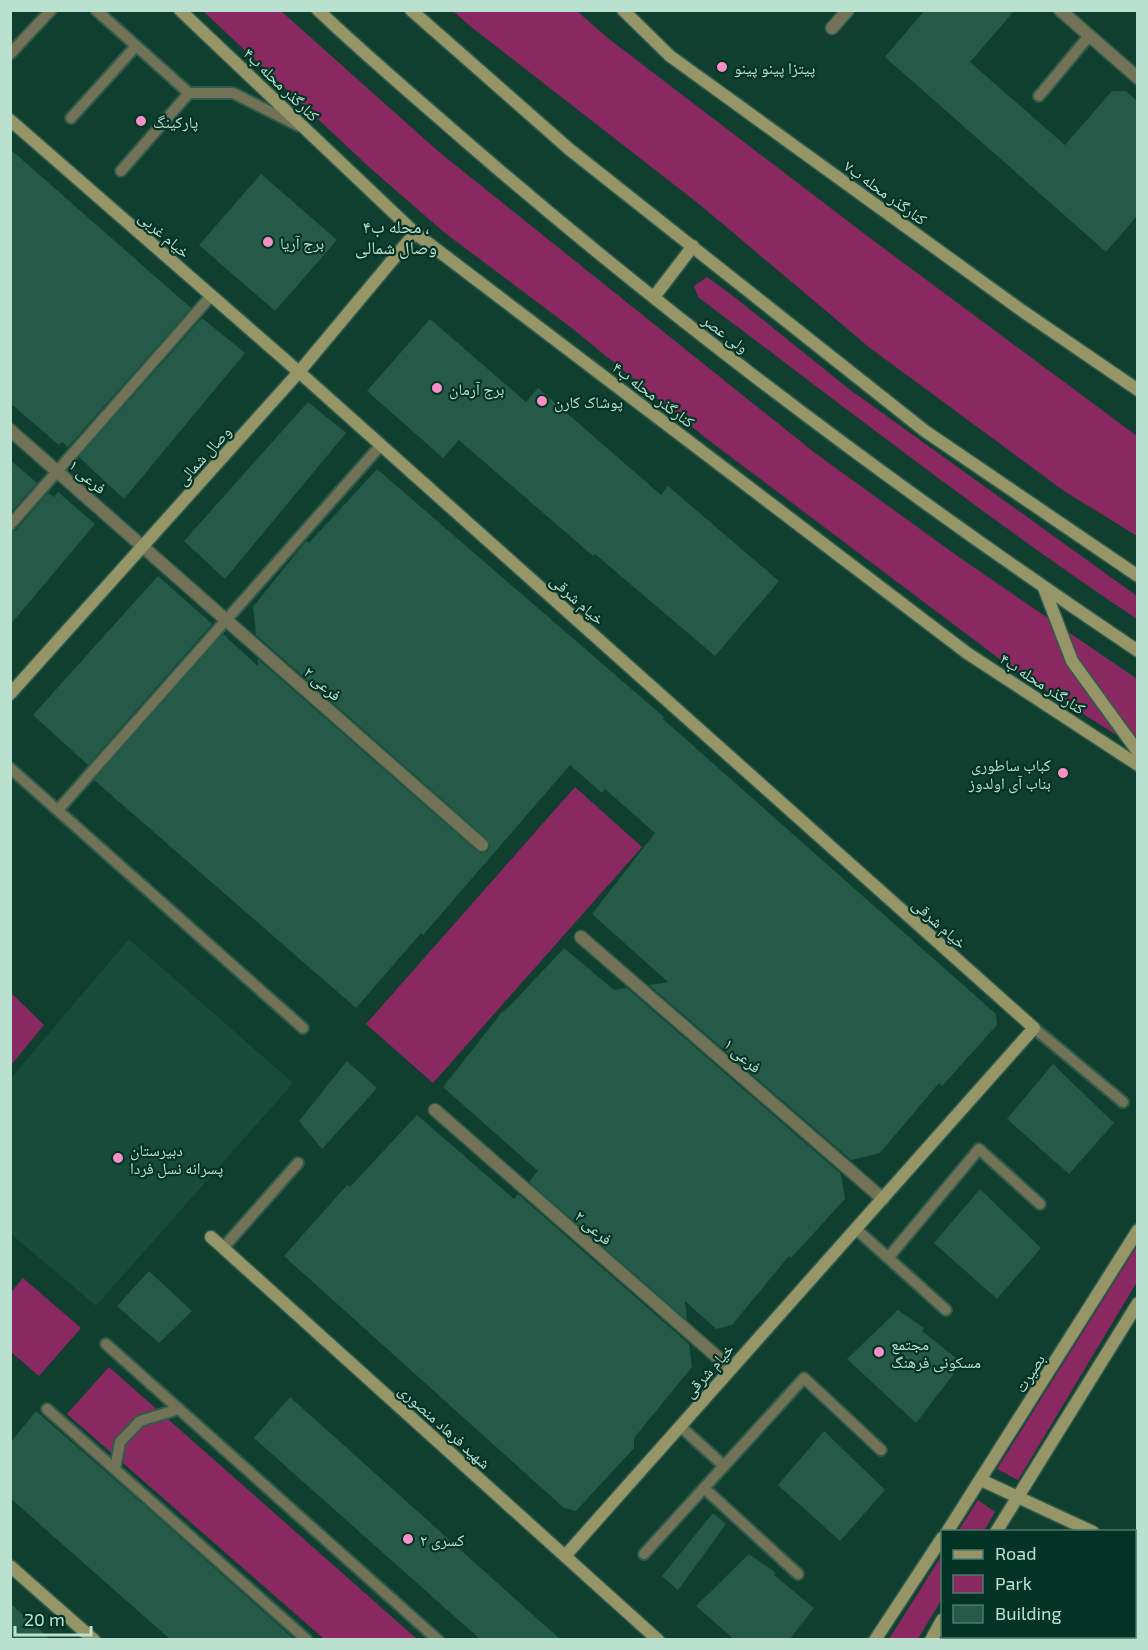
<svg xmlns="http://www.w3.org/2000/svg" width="1148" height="1650" font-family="'Exo 2','Noto Naskh Arabic',sans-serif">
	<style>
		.built { fill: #174b3a }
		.green { fill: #8a2862 }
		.building { fill: #265a48 }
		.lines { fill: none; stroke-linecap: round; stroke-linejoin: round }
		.lane-casing { stroke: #2f5b4c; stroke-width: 14 }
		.street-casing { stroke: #2f5b4c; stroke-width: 15 }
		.secondary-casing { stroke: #2f5b4c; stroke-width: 15 }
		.lane { stroke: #727256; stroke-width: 10 }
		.street { stroke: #727256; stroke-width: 12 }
		.secondary { stroke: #959567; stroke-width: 12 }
		.poi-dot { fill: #fa8fc8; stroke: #033325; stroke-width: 2 }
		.labels { text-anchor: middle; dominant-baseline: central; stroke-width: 4.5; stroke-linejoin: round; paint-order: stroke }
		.poi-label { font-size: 16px; fill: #bae1d0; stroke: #033325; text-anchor: start }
		.street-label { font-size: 16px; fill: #bae1d0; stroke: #033325 }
		.neighbourhood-label { font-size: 18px; fill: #bae1d0; stroke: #033325 }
	</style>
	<rect width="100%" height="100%" fill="#103e2f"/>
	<polygon class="built" points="129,939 293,1083 96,1306 11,1234 11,1078"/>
	<g class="green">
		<polygon points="203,11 281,11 439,152 815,453 963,560 1137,679 1137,748 1017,672 707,439 573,329 445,233 370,168"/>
		<polygon points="453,11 577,11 609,39 874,241 1137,436 1137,536 1064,491 870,348 699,204 470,26"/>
		<path d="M707,277L737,299L849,389L1137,596V619C986,518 843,406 698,297L694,286Z"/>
		<polygon points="575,787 642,847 433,1083 366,1024"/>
		<polygon points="11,993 44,1025 11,1065"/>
		<polygon points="1137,1246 1137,1282 1018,1480 997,1469"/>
		<polygon points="23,1278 81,1328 39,1376 11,1352 11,1292"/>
		<polygon points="109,1367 417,1639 324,1639 67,1414"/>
		<polygon points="978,1500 995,1512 984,1531 958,1531"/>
		<polygon points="942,1555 942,1599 918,1639 889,1639"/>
	</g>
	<g class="building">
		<polygon points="925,10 1015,10 970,62 1065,145 1112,91 1126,91 1137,101 1137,216 1106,252 885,57"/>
		<polygon points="10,149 191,308 68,447 62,442 59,445 10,403"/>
		<polygon points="261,174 337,240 275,311 199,245"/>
		<polygon points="202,318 245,353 124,499 79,457"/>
		<polygon points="430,319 526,402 538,388 661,495 668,486 779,581 715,656 595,554 593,556 459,440 443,458 367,391"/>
		<polygon points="308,402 346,433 225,579 184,541"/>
		<polygon points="10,460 37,483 10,513"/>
		<polygon points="377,469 664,717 663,719 996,1014 997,1025 942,1086 939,1083 880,1153 851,1160 649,985 668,982 592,914 655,833 605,789 602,793 570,765 423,935 421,933 356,1008 94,780 223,634 258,666 258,659 477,851 481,853 488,851 490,846 487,839 256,635 253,607 306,541 309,543"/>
		<polygon points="58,492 95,524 10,625 10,532 16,530 48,493 54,497"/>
		<polygon points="158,576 212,624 88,765 33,715"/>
		<polygon points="564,948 614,990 627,988 841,1174 845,1199 791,1258 789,1256 732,1325 716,1329 685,1301 687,1320 529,1182 538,1171 443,1087 503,1011 504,1012"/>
		<polygon points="347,1061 377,1088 322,1149 299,1121"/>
		<polygon points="1053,1064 1114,1123 1069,1174 1007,1119"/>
		<polygon points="417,1115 514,1199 518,1194 689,1344 692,1367 634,1438 634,1448 576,1511 564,1508 284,1256 347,1185 350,1187"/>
		<polygon points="980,1189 1041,1248 997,1299 934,1243"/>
		<polygon points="149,1271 192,1311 159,1343 117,1306"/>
		<polygon points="898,1310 924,1328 922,1331 962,1363 916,1423 847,1359"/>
		<polygon points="290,1397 561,1640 481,1640 254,1438"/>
		<polygon points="36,1411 153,1513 295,1640 171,1640 10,1498 10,1443"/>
		<polygon points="824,1431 885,1490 840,1541 778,1485"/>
		<polygon points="713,1513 726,1524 678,1590 662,1576"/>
		<polygon points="749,1554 776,1573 774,1575 814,1608 789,1640 735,1640 696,1606"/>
		<polygon points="10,1603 51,1640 10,1640"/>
	</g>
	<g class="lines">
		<defs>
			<g id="lane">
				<polyline points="96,10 189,93 233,93 299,126"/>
				<polyline points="10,54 51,10"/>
				<polyline points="1039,96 1089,36"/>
				<polyline points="71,118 136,46"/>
				<polyline points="121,171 189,93"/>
				<polyline points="10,525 211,296"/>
				<polyline points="10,768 303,1028"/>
				<polyline points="58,810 381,445"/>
				<polyline points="1034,1028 1123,1102"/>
				<polyline points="856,1229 946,1310"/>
				<polyline points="223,1248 298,1163"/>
				<polyline points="888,1258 979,1149 1040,1204"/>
				<polyline points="106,1344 438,1640"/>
				<polyline points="47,1409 307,1640"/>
				<polyline points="680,1426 724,1466"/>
				<polyline points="115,1469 120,1442 140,1421 179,1409"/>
				<polyline points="704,1488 798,1574"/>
				<polyline points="644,1554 804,1378 881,1450"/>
			</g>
			<g id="street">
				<polyline points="1060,10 1138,78"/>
				<polyline points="832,28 848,10"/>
				<polyline points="10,430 482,845"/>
				<polyline points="581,937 883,1199"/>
				<polyline points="435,1110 731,1369"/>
			</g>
			<g id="secondary">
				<polyline points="180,10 415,233 967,653 1138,765"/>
				<path d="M318,10C365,55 414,96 463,139C676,324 903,493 1138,651"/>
				<polyline points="411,10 569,149 925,431 1138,576"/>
				<polyline points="623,10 670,56 1021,310 1138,390"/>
				<polyline points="10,120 299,372 1034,1028 565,1556"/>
				<polyline points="654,297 693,246"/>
				<polyline points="1044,588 1072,661 1138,752"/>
				<polyline points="10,694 299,372 415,233"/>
				<polyline points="211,1237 658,1640"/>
				<polyline points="981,1480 1093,1532"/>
				<polyline points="947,1532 1138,1230"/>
				<polyline points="996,1532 1138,1303"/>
				<polyline points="1134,1550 1138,1551"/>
				<polyline points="10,1566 94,1640"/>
				<polyline points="875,1640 942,1538"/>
				<polyline points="931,1640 942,1620"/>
			</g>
		</defs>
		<use href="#lane" class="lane-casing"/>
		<use href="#street" class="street-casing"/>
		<use href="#secondary" class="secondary-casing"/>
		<use href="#lane" class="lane"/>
		<use href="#street" class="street"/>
		<use href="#secondary" class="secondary"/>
	</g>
	<g class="poi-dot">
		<circle cx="722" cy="67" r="6"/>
		<circle cx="141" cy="121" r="6"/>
		<circle cx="268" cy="242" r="6"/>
		<circle cx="437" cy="388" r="6"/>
		<circle cx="542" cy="401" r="6"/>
		<circle cx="1063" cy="773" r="6"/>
		<circle cx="118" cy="1158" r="6"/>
		<circle cx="879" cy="1352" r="6"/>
		<circle cx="408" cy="1539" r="6"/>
	</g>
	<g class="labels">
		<g class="poi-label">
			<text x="734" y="67">پیتزا پینو پینو</text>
			<text x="153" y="121">پارکینگ</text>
			<text x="280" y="242">برج آریا</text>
			<text x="449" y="388">برج آرمان</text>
			<text x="554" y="401">پوشاک کارن</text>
			<text x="1051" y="764" text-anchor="end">کباب ساطوری<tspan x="1051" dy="18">بناب آی اولدوز</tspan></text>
			<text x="130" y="1149">دبیرستان<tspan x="130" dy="18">پسرانه نسل فردا</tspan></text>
			<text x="891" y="1343">مجتمع<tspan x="891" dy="18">مسکونی فرهنگ</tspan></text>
			<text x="420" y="1539">کسری ۲</text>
		</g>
		<g class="street-label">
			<text transform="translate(282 84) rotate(44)">کنارگذر محله ب۴</text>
			<text transform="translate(886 192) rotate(36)">کنارگذر محله ب۷</text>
			<text transform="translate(165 234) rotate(41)">خیام غربی</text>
			<text transform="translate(726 333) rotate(37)">ولی عصر</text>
			<text transform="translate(654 394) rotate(37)">کنارگذر محله ب۴</text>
			<text transform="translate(203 455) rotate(-48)">وصال شمالی</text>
			<text transform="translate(88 476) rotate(41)">فرعی ۱</text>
			<text transform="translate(578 599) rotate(42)">خیام شرقی</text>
			<text transform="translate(323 683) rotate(41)">فرعی ۲</text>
			<text transform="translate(1043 683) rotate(33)">کنارگذر محله ب۴</text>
			<text transform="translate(940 923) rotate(42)">خیام شرقی</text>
			<text transform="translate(743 1055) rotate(41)">فرعی ۱</text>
			<text transform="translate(594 1227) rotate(41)">فرعی ۲</text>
			<text transform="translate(708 1370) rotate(-48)">خیام شرقی</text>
			<text transform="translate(1029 1373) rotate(-58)">بصیرت</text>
			<text transform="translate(445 1426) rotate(42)">شهید فرهاد منصوری</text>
		</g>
		<g class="neighbourhood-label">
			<text x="396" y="226">محله ب۴ ،<tspan x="396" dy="21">وصال شمالی</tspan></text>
		</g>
	</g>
	<rect width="1148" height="1650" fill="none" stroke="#bae1d0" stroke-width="24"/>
	<rect x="941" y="1530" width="195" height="108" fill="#033325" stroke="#4c7969" stroke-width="1.5"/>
	<rect x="953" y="1550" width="30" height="9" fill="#959567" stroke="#4c7969" stroke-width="1.5"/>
	<text x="995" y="1560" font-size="18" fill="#bae1d0">Road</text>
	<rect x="953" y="1575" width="30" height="18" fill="#8a2862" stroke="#4c7969" stroke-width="1.5"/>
	<text x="995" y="1590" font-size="18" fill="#bae1d0">Park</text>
	<rect x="953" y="1605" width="30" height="18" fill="#265a48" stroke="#4c7969" stroke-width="1.5"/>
	<text x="995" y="1620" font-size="18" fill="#bae1d0">Building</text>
	<path d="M15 1626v9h76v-9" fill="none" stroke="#bae1d0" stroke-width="3"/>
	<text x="24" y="1626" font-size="18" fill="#bae1d0" stroke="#033325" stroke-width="4.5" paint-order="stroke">20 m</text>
</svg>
